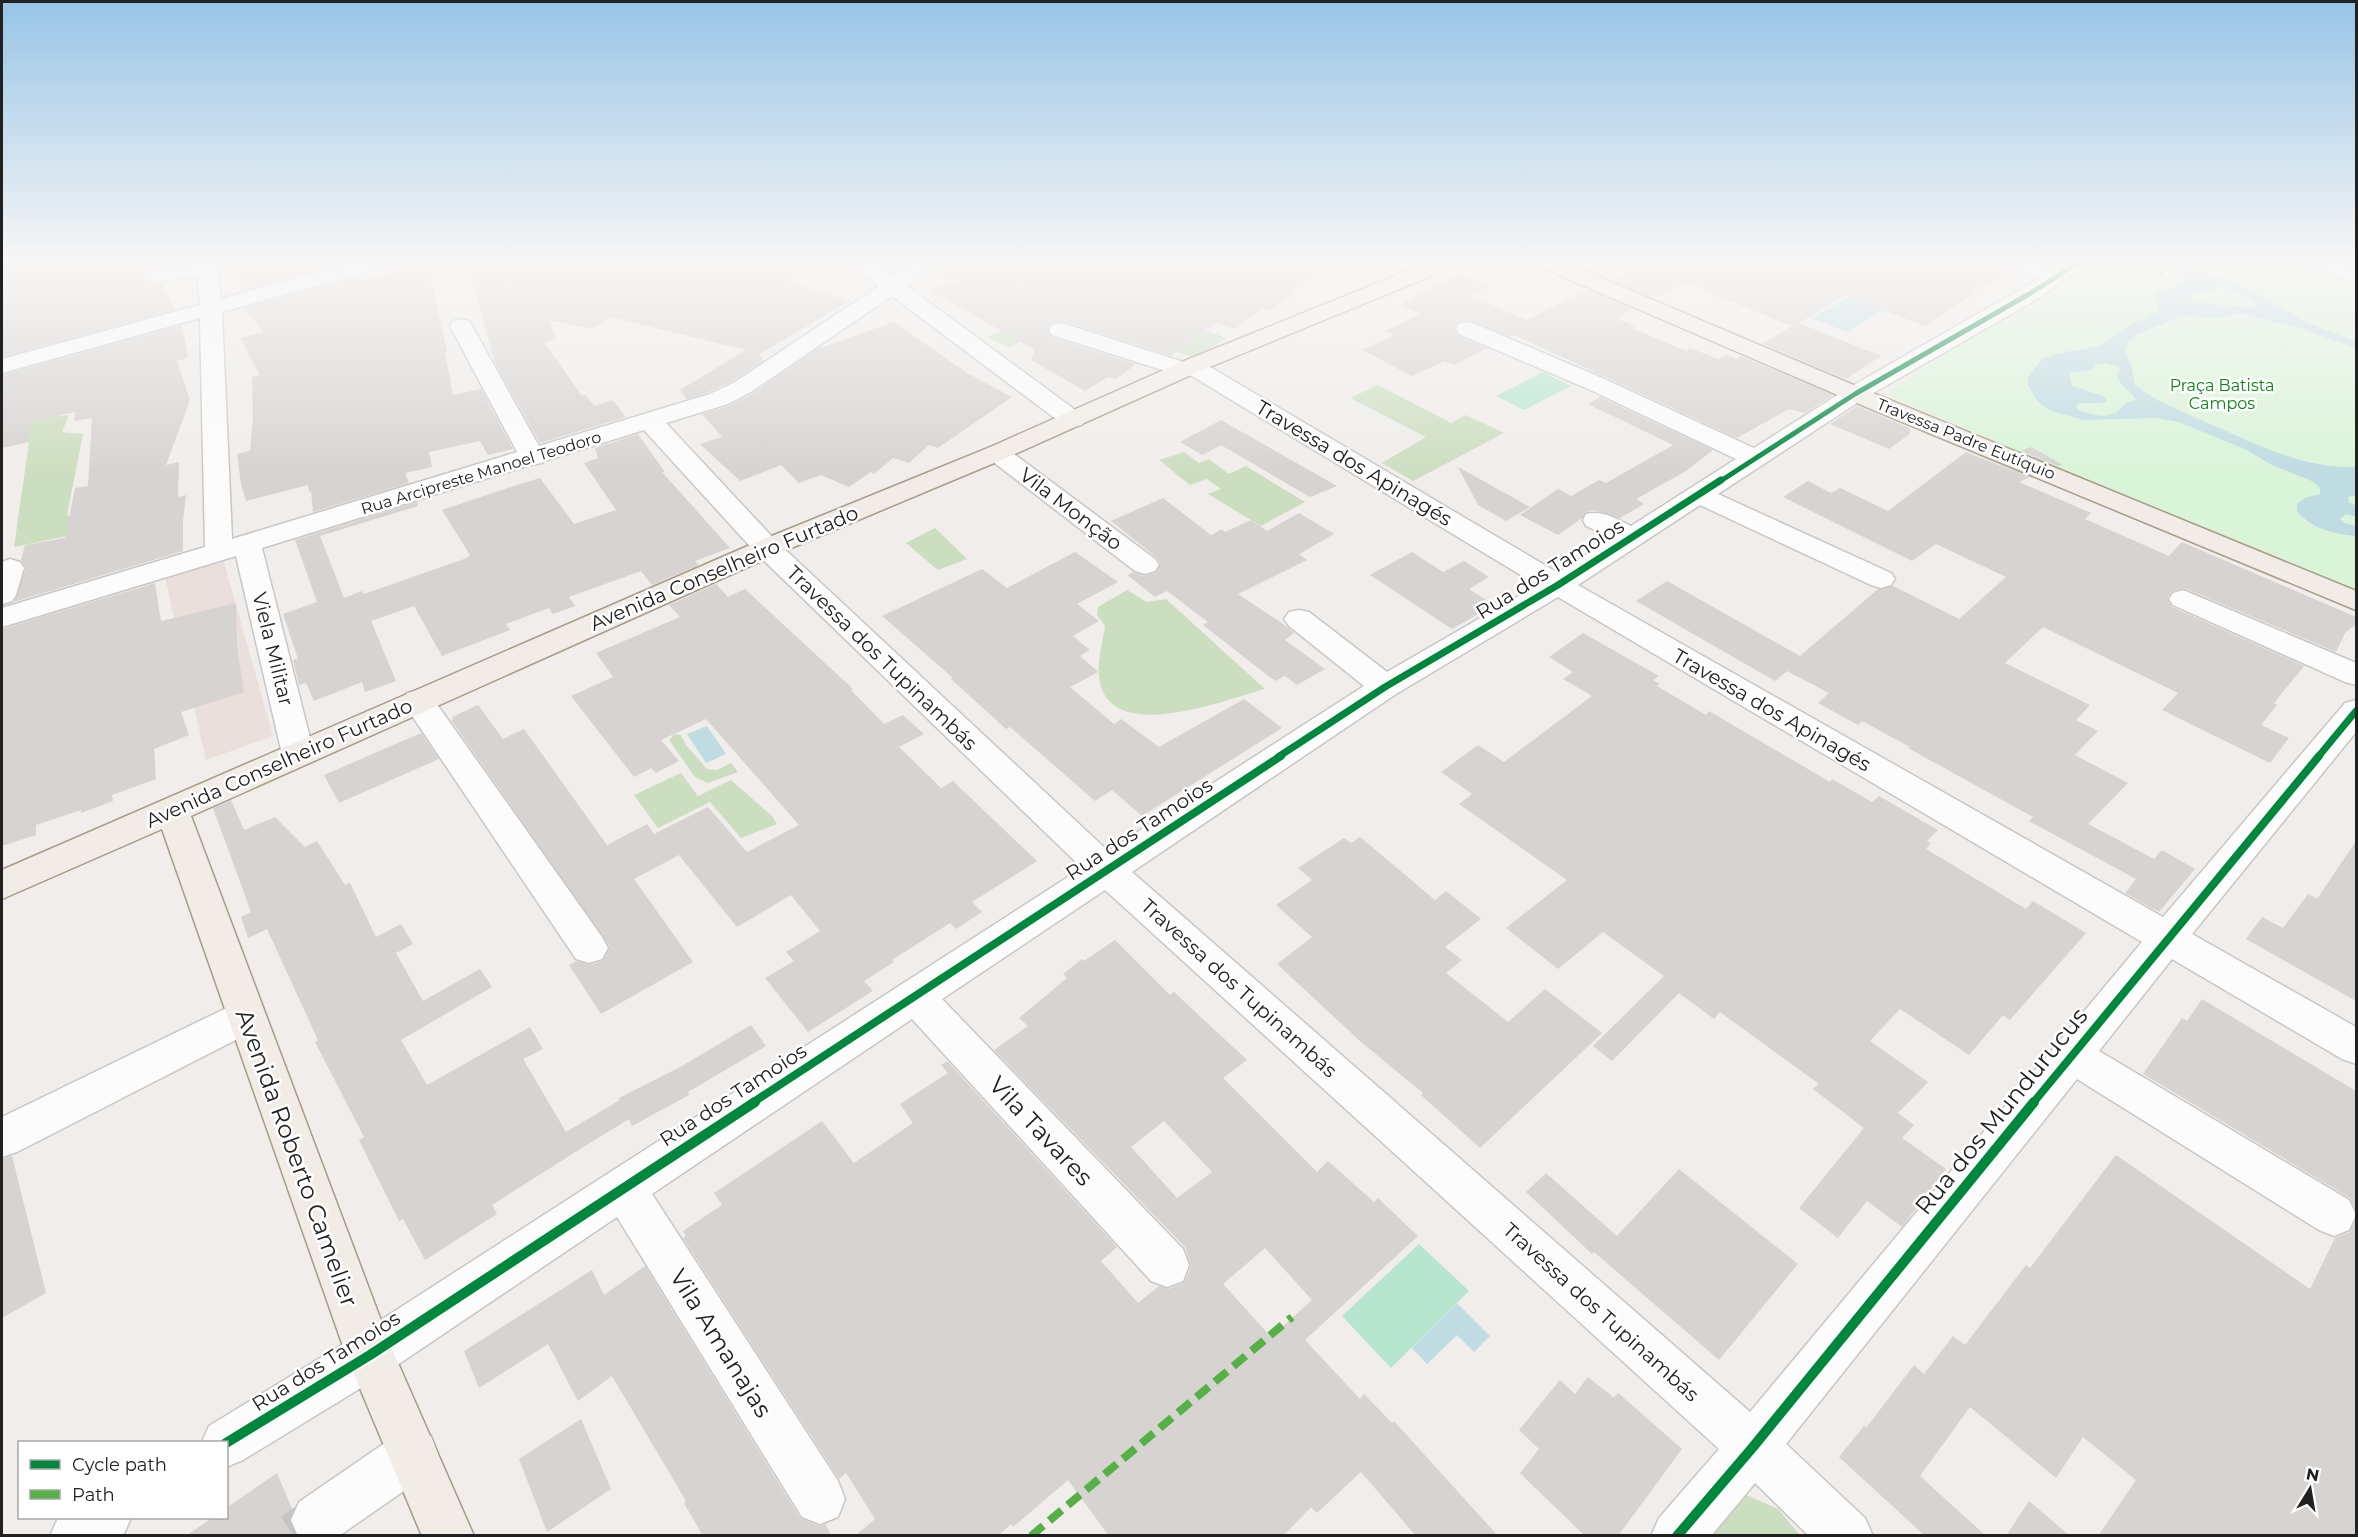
<svg xmlns="http://www.w3.org/2000/svg" width="2358" height="1537" font-family="Montserrat,sans-serif">
	<style>
		.military { fill: #eadfda }
		.forest { fill: #ccdec0 }
		.park { fill: #d9f4d8 }
		.pitch { fill: #b6e6d0 }
		.water { fill: #bedce2; fill-rule: evenodd }
		.building { fill: #d6d3d1; fill-rule: evenodd }
		.lines { fill: none; stroke-linecap: round; stroke-linejoin: round }
		.minor-tunnel { stroke: #c7c4c2; stroke-width: 46; stroke-dasharray: 46 23; stroke-linecap: butt }
		.minor-casing { stroke: #c8c7c6; stroke-width: 3 }
		.major-casing { stroke: #a79a86; stroke-width: 3 }
		.minor { fill: #fdfcfc; fill-rule: evenodd }
		.major { fill: #f2ece7; fill-rule: evenodd }
		.quiet-far1 { stroke: #55b145; stroke-width: 4.5; stroke-dasharray: 8 4.5; stroke-linecap: butt }
		.quiet { stroke: #55b145; stroke-width: 8; stroke-dasharray: 16 8; stroke-linecap: butt }
		.cycleway-far3-casing { stroke: #fff; stroke-width: 8 }
		.cycleway-far2-casing { stroke: #fff; stroke-width: 10 }
		.cycleway-far1-casing { stroke: #fff; stroke-width: 12 }
		.cycleway-casing { stroke: #fff; stroke-width: 14 }
		.cycleway-far3 { stroke: #00873e; stroke-width: 5 }
		.cycleway-far2 { stroke: #00873e; stroke-width: 7 }
		.cycleway-far1 { stroke: #00873e; stroke-width: 8 }
		.cycleway { stroke: #00873e; stroke-width: 10 }
		.labels { text-anchor: middle; dominant-baseline: central; stroke-width: 5; stroke-linejoin: round; paint-order: stroke }
		.far-park-label { font-size: 16px; fill: #0c8312; stroke: #fff }
		.far-street-label { font-size: 16px; fill: #212121; stroke: #fff }
		.street-label { font-size: 20px; fill: #212121; stroke: #fff }
		.near-street-label { font-size: 24px; fill: #212121; stroke: #fff }
	</style>
	<rect width="100%" height="100%" fill="#f0edea"/>
	<polygon class="military" points="223,559 273,736 206,760 165,577"/>
	<g class="forest">
		<polygon points="1099,294 1227,338 1195,358 1064,315 1010,348 987,337 1025,318"/>
		<polygon points="1378,385 1451,423 1466,415 1504,433 1413,481 1382,463 1426,437 1350,398"/>
		<polygon points="69,415 62,432 83,434 67,515 78,520 121,525 14,547 29,442 30,419"/>
		<polygon points="1184,452 1199,463 1209,459 1229,474 1246,466 1305,502 1261,526 1208,494 1221,489 1207,479 1190,485 1159,460"/>
		<polygon points="935,528 967,559 938,570 906,543"/>
		<path d="M1127,590L1147,602L1166,599L1265,689C1224,700 1107,747 1099,677C1097,661 1103,641 1105,626L1097,615L1098,607Z"/>
		<polygon points="674,734 681,735 686,745 707,769 717,770 731,763 738,772 708,783 695,777 669,740"/>
		<polygon points="681,773 698,796 731,780 772,816 777,824 741,838 710,802 658,828 634,795"/>
		<polygon points="1735,1490 1778,1509 1800,1535 1697,1536"/>
	</g>
	<polygon class="park" points="2086,261 2315,261 2356,280 2356,597 1886,394"/>
	<g class="pitch">
		<polygon points="1543,372 1571,386 1524,410 1496,396"/>
		<polygon points="1419,1244 1469,1291 1391,1368 1342,1316"/>
	</g>
	<g class="water">
		<path d="M2188,271C2234,275 2261,297 2299,318C2317,328 2338,334 2356,341V348L2305,330L2241,314L2218,318L2182,316L2136,335L2128,342L2125,351L2131,364L2135,385C2158,403 2186,413 2212,425C2259,445 2304,469 2356,467V495L2348,497L2349,502L2356,506V517L2346,514L2340,519L2345,523L2356,526V536C2334,534 2313,529 2297,512V504L2305,498L2320,494V488L2314,482L2270,464L2247,450L2179,422L2156,418L2084,420L2051,411L2038,402L2028,385V377L2042,359L2056,354L2099,346L2134,322L2147,318L2159,310L2155,294C2161,288 2173,289 2181,283V273ZM2225,287L2253,302L2255,305L2253,308L2197,302L2190,298L2192,295ZM2106,363L2117,366L2120,370L2117,373C2118,387 2131,389 2136,400L2126,403L2116,413L2104,416L2089,414L2078,410L2076,406L2080,403H2102L2107,401L2103,396L2072,386L2069,373L2091,370L2097,364Z"/>
		<polygon points="1850,296 1884,310 1846,332 1812,318"/>
		<polygon points="707,726 726,754 706,763 687,734"/>
		<polygon points="1457,1303 1490,1336 1474,1352 1457,1335 1427,1364 1412,1348"/>
	</g>
	<g class="building">
		<polygon points="2,261 145,261 153,269 146,274 146,278 151,282 163,284 175,310 2,357"/>
		<polygon points="233,261 349,261 243,291 236,282 244,280"/>
		<polygon points="467,261 827,261 828,269 786,280 849,301 760,354 763,361 734,380 709,392 687,399 680,390 746,350 611,317 593,329 550,320 556,339 544,342 582,396 586,395 594,406 613,400 626,417 540,443 495,363"/>
		<polygon points="942,261 1045,261 1075,270 1076,261 1336,261 1271,310 1263,308 1235,329 1215,323 1171,356 1069,323 1061,321 1051,323 1047,329 1051,337 1136,364 1116,379 1108,377 1085,391 1031,360 1035,350 930,290 957,281 928,273"/>
		<polygon points="1595,261 2000,261 2003,266 2010,269 1925,326 1845,296 1799,323 1881,356 1846,379 1762,344 1792,326 1686,283 1655,298 1611,280 1624,274"/>
		<polygon points="427,264 447,351 445,352 453,395 481,389 513,449 488,455 480,441 429,452 432,467 405,473 409,483 313,512 311,491 309,492 308,485 246,501 241,484 237,454 250,451 253,418 252,377 260,375 240,338 264,332 243,308 357,277 357,280 394,273"/>
		<polygon points="1460,273 1491,286 1471,296 1526,320 1589,290 1633,309 1616,318 1635,326 1632,328 1686,351 1690,348 1718,359 1727,355 1737,359 1741,356 1833,395 1805,413 1789,409 1737,438 1514,335 1510,337 1468,320 1457,323 1454,328 1457,335 1487,348 1454,365 1445,361 1412,376 1362,350 1394,335 1384,331 1420,314 1399,305"/>
		<polygon points="894,322 967,373 1012,397 938,448 929,445 909,463 893,458 874,474 871,472 849,487 821,475 799,483 781,465 740,481 700,444 722,437 702,414 729,406 752,394 817,349"/>
		<polygon points="182,325 188,358 177,361 190,400 166,465 179,462 178,497 186,495 183,521 183,551 14,602 26,569 21,560 25,545 65,538 75,488 88,486 92,418 74,421 75,412 31,422 29,442 2,448 2,375"/>
		<polygon points="1600,397 1713,450 1686,471 1636,499 1644,504 1620,518 1593,510 1586,512 1582,518 1558,535 1520,515 1558,489 1571,496 1599,480 1606,483 1673,445 1588,404"/>
		<polygon points="1857,406 1910,428 1910,434 1889,449 1830,424"/>
		<polygon points="1221,420 1337,486 1310,497 1221,445 1202,455 1180,442"/>
		<polygon points="638,434 665,472 662,472 730,548 695,561 699,565 652,585 641,571 569,597 575,606 553,614 549,608 506,624 510,630 442,656 414,606 371,621 396,681 365,692 362,682 314,701 306,683 299,685 293,660 298,659 283,614 317,602 295,540 417,502 418,506 320,536 344,598 362,591 364,594 467,558 470,555 442,510 517,485 540,478 574,524 616,510 584,463 598,458 595,448"/>
		<polygon points="2031,447 2063,465 2058,466 2021,451"/>
		<polygon points="1966,452 2030,477 2019,482 2091,513 2085,519 2169,556 2182,542 2356,617 2356,624 2345,633 2336,652 2184,588 2172,591 2167,598 2172,607 2304,666 2274,703 2277,705 2261,725 2289,738 2270,763 2162,710 2178,693 2043,627 2005,663 2090,705 2076,720 2098,731 2075,755 2128,783 2088,824 2154,859 2162,850 2195,869 2159,912 2125,893 2136,879 2029,821 2033,817 1908,748 1910,747 1862,721 1858,725 1818,703 1829,693 1787,671 1775,681 1636,601 1667,581 1800,656 1878,589 1893,586 1959,619 2006,577 1936,544 1912,561 1783,497 1808,481 1831,493 1840,488 1888,511"/>
		<polygon points="1458,467 1530,507 1506,521 1478,505"/>
		<polygon points="1163,498 1211,535 1222,529 1225,532 1251,520 1267,531 1299,513 1334,534 1299,554 1307,560 1238,594 1286,626 1294,633 1285,640 1325,669 1297,685 1285,676 1275,681 1203,625 1208,622 1167,591 1155,597 1127,575 1133,572 1144,576 1156,573 1161,564 1156,557 1111,521"/>
		<polygon points="1075,552 1118,582 1077,604 1099,621 1073,636 1090,650 1080,656 1098,672 1070,687 1114,724 1121,719 1159,747 1244,699 1282,728 1142,816 1112,790 1095,801 1010,727 1006,729 951,679 953,678 882,616 982,569 1007,588"/>
		<polygon points="1412,552 1443,572 1464,561 1489,577 1469,589 1494,605 1452,629 1370,575"/>
		<polygon points="155,583 161,621 236,603 237,647 244,692 181,712 189,735 154,749 156,779 112,795 113,801 81,813 81,810 36,825 36,835 2,846 2,629"/>
		<polygon points="716,584 728,597 745,589 853,689 851,690 884,724 903,715 924,734 899,747 941,788 953,781 1037,861 972,902 982,912 956,929 950,923 892,960 894,962 864,981 873,991 808,1032 765,978 794,961 786,952 820,931 791,895 737,927 679,855 634,879 693,962 601,1014 569,965 576,961 590,965 603,961 610,947 451,720 454,719 452,717 478,705 503,739 524,729 607,845 647,824 654,834 708,807 747,852 799,825 706,719 661,740 679,761 656,773 651,768 634,777 571,696 613,677 596,653 680,617 669,605"/>
		<polygon points="1583,633 1659,676 1653,680 1660,684 1657,686 1706,715 1709,711 1830,782 1832,779 1872,802 1879,796 1938,830 1927,841 1931,843 1926,849 2026,909 2033,901 2086,933 2010,1020 2003,1015 1969,1055 1900,1009 1870,1041 1928,1082 1898,1113 1914,1125 1902,1138 1946,1169 1902,1227 1867,1201 1838,1238 1799,1208 1864,1128 1813,1089 1819,1084 1720,1012 1714,1019 1679,993 1612,1061 1593,1046 1664,976 1603,932 1558,969 1506,928 1567,880 1459,804 1472,794 1441,772 1478,745 1504,762 1592,696 1563,679 1573,672 1549,657"/>
		<polygon points="421,733 439,759 339,803 324,775"/>
		<polygon points="231,800 244,830 275,817 305,847 317,841 345,885 350,883 376,937 401,924 413,944 396,953 423,1001 480,969 492,987 401,1040 427,1085 530,1027 543,1049 523,1059 566,1132 620,1100 619,1098 682,1066 751,1025 766,1046 688,1092 689,1095 632,1126 629,1119 577,1151 492,1205 497,1214 425,1260 403,1219 399,1221 359,1140 364,1137 315,1042 318,1040 267,929 248,938 241,917 251,912 213,808"/>
		<polygon points="1360,837 1435,900 1446,891 1481,919 1445,947 1462,960 1446,973 1508,1022 1545,989 1602,1033 1480,1148 1421,1095 1423,1093 1361,1042 1277,964 1312,937 1276,905 1312,880 1298,868 1344,838 1351,843"/>
		<polygon points="2356,841 2356,1001 2246,939 2262,917 2283,928 2308,894 2317,899"/>
		<path d="M1115,940L1170,995L1174,992L1247,1060L1223,1078L1317,1172L1328,1161L1374,1202L1378,1198L1418,1236L1305,1340L1360,1399L1364,1394L1392,1423L1394,1421L1498,1536H1416L1361,1472L1317,1513L1311,1507L1283,1536H1109L1068,1480L1013,1527L1011,1524L998,1536H855L875,1519L846,1473L839,1479L683,1238L686,1236L683,1231L722,1205L714,1193L822,1121L854,1163L913,1123L900,1104L948,1073L941,1065L947,1061L1117,1247L1101,1261L1138,1303L1159,1286L1168,1289L1184,1283L1191,1266L1185,1247L994,1050L1028,1026L1019,1018L1067,978L1063,974L1082,959L1084,961ZM1164,1121L1212,1172L1177,1198L1131,1147ZM1265,1248L1312,1300L1271,1337L1223,1284Z"/>
		<polygon points="2202,999 2356,1091 2356,1211 2350,1198 2143,1074 2182,1018 2187,1021"/>
		<polygon points="2116,1155 2310,1289 2335,1238 2350,1232 2356,1219 2356,1536 2098,1536 2136,1480 2083,1437 2056,1478 1970,1407 1920,1476 1986,1536 1925,1536 1839,1457 1864,1426 1866,1428 1914,1365 1924,1374 1953,1336 1965,1345 2026,1265 2030,1268"/>
		<polygon points="12,1156 46,1293 2,1318 2,1159"/>
		<polygon points="1679,1169 1798,1264 1719,1360 1594,1252 1592,1254 1526,1192 1546,1173 1617,1236"/>
		<polygon points="645,1266 800,1518 819,1526 825,1524 832,1536 703,1536 684,1503 686,1501 612,1376 578,1401 548,1344 479,1388 464,1351 592,1270 604,1295"/>
		<polygon points="1588,1377 1614,1398 1618,1393 1682,1449 1618,1536 1585,1536 1520,1473 1539,1449 1519,1430 1560,1380 1575,1394"/>
		<polygon points="581,1419 611,1489 547,1532 519,1459"/>
		<polygon points="277,1473 293,1511 289,1521 295,1536 186,1536 212,1518 226,1518 226,1508"/>
		<polygon points="2029,1501 2070,1536 2006,1536"/>
	</g>
	<g class="lines">
		<polyline class="minor-tunnel" points="294,1536 317,1520"/>
		<defs>
			<g id="minor">
				<path d="M196,261H216L221,299L359,261H394L391,265L222,312L232,539L517,452L450,326L453,321L461,319L469,321L472,326L539,446L710,394L735,382L879,286L849,261H873L893,276L916,261H940L907,286L1082,415L1085,420L1082,425L1073,427L1064,425L892,296L751,392L728,404L666,423L777,542L1108,851L1364,686L1289,626L1284,619L1289,612L1299,610L1309,612L1387,672L1537,585L1192,376L1178,375L1052,335L1049,330L1052,325L1060,323L1068,325L1183,362L1192,359L1200,361L1558,573L1612,538L1586,526L1583,520L1586,514C1603,510 1616,519 1631,526L1736,459L1586,388L1459,334L1456,329L1459,324L1467,322L1475,324L1602,378L1754,448L1847,389L2040,278L2005,265L2002,261H2033L2054,269L2066,261H2091L2037,299L1863,399L1718,494L1891,573L1895,579L1891,585L1881,588L1871,585L1700,505L1578,585L2163,917L2345,703L2356,700V732L2192,934L2356,1027V1064L2342,1059L2172,959L2099,1051L2349,1200L2356,1215L2349,1230L2334,1236L2319,1230L2077,1079L1786,1444L1865,1518L1873,1536H1809L1755,1483L1711,1536H1651L1659,1518L1719,1449L1105,890L942,999L1183,1249L1189,1265L1183,1281L1167,1287L1151,1281L912,1019L652,1194L838,1481L845,1499L838,1517L820,1524L802,1517L617,1217L387,1372L243,1460L226,1467V1442H202L209,1426L353,1338L1082,868L757,554L644,430L544,461L542,463L530,465L262,548L314,754L310,762L298,766L286,762L282,754L236,556L2,627V608L205,547L200,318L2,373V359L200,305L197,276L159,282L152,280L148,276L152,272L196,264ZM1558,597L2142,942L1750,1412L1132,872L1396,694Z"/>
				<polygon points="2307,261 2335,261 2356,270 2356,284 2310,265"/>
				<polygon points="997,445 1006,448 1155,559 1159,565 1155,571 1145,574 1135,571 988,458 984,453 988,448"/>
				<polygon points="10,559 20,562 24,568 16,595 12,601 2,604 2,562"/>
				<polygon points="2183,590 2356,663 2356,685 2345,682 2173,605 2169,599 2173,593"/>
				<polygon points="418,690 429,693 602,937 608,948 602,959 589,963 576,959 402,701 407,693"/>
				<polygon points="245,999 259,1004 264,1016 259,1028 17,1152 2,1157 2,1117"/>
				<polygon points="413,1429 431,1436 438,1454 431,1472 339,1536 298,1536 291,1520 299,1502 395,1436"/>
				<polygon points="58,1518 131,1518 123,1536 50,1536"/>
			</g>
			<g id="major">
				<polygon points="1432,261 1461,261 1458,265 1200,371 1006,458 777,554 191,816 391,1347 474,1536 422,1536 346,1355 162,829 2,899 2,870 757,542 988,448 1184,361"/>
				<polygon points="1533,261 1561,261 1863,389 2356,591 2356,610 1847,399 1536,265"/>
			</g>
		</defs>
		<use href="#minor" class="minor-casing"/>
		<use href="#major" class="major-casing"/>
		<use href="#minor" class="minor"/>
		<use href="#major" class="major"/>
		<polyline class="quiet-far1" points="2154,261 2162,274"/>
		<polyline class="quiet" points="1031,1536 1292,1317"/>
		<defs>
			<polyline id="cycleway-far3" points="1719,482 1855,394 2029,294 2081,261"/>
			<g id="cycleway-far2">
				<polyline points="1278,757 1385,687 1558,585 1721,480"/>
				<polyline points="2318,757 2356,711"/>
			</g>
			<g id="cycleway-far1">
				<polyline points="752,1103 1281,756"/>
				<polyline points="2033,1103 2319,756"/>
			</g>
			<g id="cycleway">
				<polyline points="226,1443 370,1355 755,1102"/>
				<polyline points="1677,1536 1753,1447 2034,1102"/>
			</g>
		</defs>
		<use href="#cycleway-far3" class="cycleway-far3-casing"/>
		<use href="#cycleway-far2" class="cycleway-far2-casing"/>
		<use href="#cycleway-far1" class="cycleway-far1-casing"/>
		<use href="#cycleway" class="cycleway-casing"/>
		<use href="#cycleway-far3" class="cycleway-far3"/>
		<use href="#cycleway-far2" class="cycleway-far2"/>
		<use href="#cycleway-far1" class="cycleway-far1"/>
		<use href="#cycleway" class="cycleway"/>
	</g>
	<linearGradient id="sky" x2="0" y2="1"><stop stop-color="#97c4e6"/><stop offset="0.55" stop-color="#f8f7f6"/><stop offset="1" stop-color="#f8f7f6" stop-opacity="0"/></linearGradient>
	<rect width="2358" height="476" fill="url(#sky)"/>
	<g class="labels">
		<g class="far-park-label">
			<text x="2222" y="385">Praça Batista<tspan x="2222" dy="18">Campos</tspan></text>
		</g>
		<g class="far-street-label">
			<text transform="translate(1966 439) rotate(22)">Travessa Padre Eutíquio</text>
			<text transform="translate(481 473) rotate(-17)">Rua Arcipreste Manoel Teodoro</text>
		</g>
		<g class="street-label">
			<text transform="translate(1354 463) rotate(31)">Travessa dos Apinagés</text>
			<text transform="translate(1071 509) rotate(37)">Vila Monção</text>
			<text transform="translate(724 568) rotate(-23)">Avenida Conselheiro Furtado</text>
			<text transform="translate(1550 569) rotate(-32)">Rua dos Tamoios</text>
			<text transform="translate(273 649) rotate(76)">Viela Militar</text>
			<text transform="translate(882 658) rotate(44)">Travessa dos Tupinambás</text>
			<text transform="translate(1772 710) rotate(30)">Travessa dos Apinagés</text>
			<text transform="translate(279 763) rotate(-24)">Avenida Conselheiro Furtado</text>
			<text transform="translate(1139 829) rotate(-33)">Rua dos Tamoios</text>
			<text transform="translate(1239 988) rotate(42)">Travessa dos Tupinambás</text>
			<text transform="translate(733 1095) rotate(-33)">Rua dos Tamoios</text>
			<text transform="translate(1601 1312) rotate(42)">Travessa dos Tupinambás</text>
			<text transform="translate(326 1361) rotate(-32)">Rua dos Tamoios</text>
		</g>
		<g class="near-street-label">
			<text transform="translate(2001 1111) rotate(-51)">Rua dos Mundurucus</text>
			<text transform="translate(1041 1131) rotate(47)">Vila Tavares</text>
			<text transform="translate(297 1158) rotate(70)">Avenida Roberto Camelier</text>
			<text transform="translate(721 1343) rotate(58)">Vila Amanajas</text>
		</g>
	</g>
	<rect width="2358" height="1537" fill="none" stroke="#212121" stroke-width="6"/>
	<rect x="18" y="1441" width="210" height="78" fill="#ffffff" stroke="#a6a6a6" stroke-width="1.5"/>
	<rect x="30" y="1460" width="30" height="9" fill="#00873e" stroke="#a6a6a6" stroke-width="1.5"/>
	<text x="72" y="1471" font-size="18" fill="#212121">Cycle path</text>
	<rect x="30" y="1490" width="30" height="9" fill="#55b145" stroke="#a6a6a6" stroke-width="1.5"/>
	<text x="72" y="1501" font-size="18" fill="#212121">Path</text>
	<g transform="translate(2310 1489) rotate(11)" stroke="#ffffff" stroke-width="4.5" paint-order="stroke">
	<path d="M0-4.5L10 22L0 15L-10 22Z" fill="#212121"/>
	<text y="-9" font-size="16" font-weight="bold" text-anchor="middle" fill="#212121">N</text>
	</g>
</svg>
